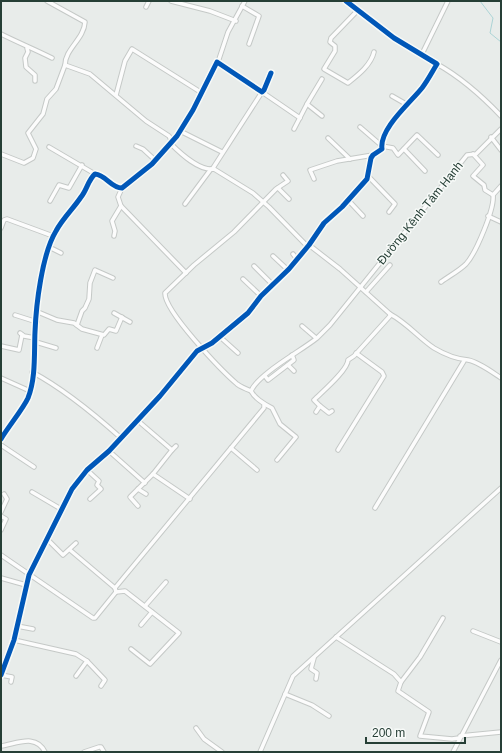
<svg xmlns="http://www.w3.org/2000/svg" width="502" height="753" font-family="Arial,sans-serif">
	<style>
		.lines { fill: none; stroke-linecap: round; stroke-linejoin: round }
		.stream { stroke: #acd4d6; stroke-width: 1 }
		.minor-casing { stroke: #c5c9c7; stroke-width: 5.5 }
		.minor { stroke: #fcfcfc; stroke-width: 3.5 }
		.cycleway-casing { stroke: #f7faf8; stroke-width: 8 }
		.cycleway { stroke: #0057b8; stroke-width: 5 }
		.labels { text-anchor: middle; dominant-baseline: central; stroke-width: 3; stroke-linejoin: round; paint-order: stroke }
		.street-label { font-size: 12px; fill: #263f36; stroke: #f7faf8 }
	</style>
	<rect width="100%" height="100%" fill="#e8ecea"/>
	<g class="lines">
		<polyline class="stream" points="480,1 493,18 490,33 501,42"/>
		<defs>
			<g id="minor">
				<path d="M47,1L85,22C84,39 65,49 65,65L90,74L146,121L169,136L172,142"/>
				<polyline points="171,1 210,11 236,21"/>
				<polyline points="242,6 259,16 249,44"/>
				<polyline points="146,7 149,1"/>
				<path d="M358,10L331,38L330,42L335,46V51L324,69L348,83C358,75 371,65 374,52"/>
				<path d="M1,34C19,43 34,49 52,58"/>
				<polyline points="27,48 28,52 25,58 26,67 35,75 35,81"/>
				<polyline points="422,54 448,1"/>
				<polyline points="218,62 228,32 245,1"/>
				<path d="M437,64C462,78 482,96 501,116"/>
				<polyline points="116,95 125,61 132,49 202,93"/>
				<polyline points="392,96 406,104"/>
				<polyline points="322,116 307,104 322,79"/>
				<polyline points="360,127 382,146 393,148 398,155 417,135 438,155"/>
				<polyline points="294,129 307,104"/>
				<polyline points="180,131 222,152"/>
				<polyline points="491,137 501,150"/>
				<polyline points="328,138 350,159"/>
				<path d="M170,143C181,154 199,171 214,169L253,193L269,207L308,247"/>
				<polyline points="136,146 143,149 156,161"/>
				<polyline points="49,147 95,174"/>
				<polyline points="404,149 425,171"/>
				<polyline points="1,154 24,163 33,158 36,149 28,133 43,114 47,99 56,89 65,65"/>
				<polyline points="213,168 262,92 300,118"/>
				<polyline points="368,176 395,204 389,212"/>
				<polyline points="314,179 310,170 337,161 373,155"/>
				<polyline points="122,188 118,197 121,206 186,273"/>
				<polyline points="278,188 289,199"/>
				<polyline points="493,195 501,186"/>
				<polyline points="348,200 363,216"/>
				<polyline points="50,201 59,185 69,188 82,165"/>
				<polyline points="185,204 211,169"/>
				<polyline points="488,216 501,222"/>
				<polyline points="1,228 4,220 7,219 53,236"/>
				<polyline points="114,236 115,231 112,221 121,206"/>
				<path d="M309,245L340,269L390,314V316L354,356L348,360C348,370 322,392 314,400L320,406L316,412"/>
				<polyline points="49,247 61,253"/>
				<polyline points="293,254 297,259"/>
				<polyline points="273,256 288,270"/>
				<polyline points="254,266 273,285"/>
				<polyline points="243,279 261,296"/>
				<path d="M441,282C449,276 459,271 466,264C476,253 495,208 493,195L485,190L484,185L473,176L483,165L473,154"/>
				<polyline points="366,292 390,265"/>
				<polyline points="38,312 57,320 74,323 82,329 104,335 109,329 116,331 122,317"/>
				<polyline points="114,313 130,322"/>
				<path d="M390,314C407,323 419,338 434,348C444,354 457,359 468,360C479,362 492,372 501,378"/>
				<polyline points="15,315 37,322"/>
				<polyline points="77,325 82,311 85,308 89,299 90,283 95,270 113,278"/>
				<polyline points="302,326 316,338"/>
				<polyline points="20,333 24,336 35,338"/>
				<polyline points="219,336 238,353"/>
				<polyline points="36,342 56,348"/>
				<polyline points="1,346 19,350 22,335"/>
				<polyline points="97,348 102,335"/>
				<polyline points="288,365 294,371"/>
				<path d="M32,372C64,389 93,413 121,438"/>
				<polyline points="265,376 268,380 294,360 292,355"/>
				<polyline points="1,378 30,391"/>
				<path d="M251,391C246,389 241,387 237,384C222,371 164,311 165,293L194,265L234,232L276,189L288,181L283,175"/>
				<polyline points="320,406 329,413 332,411"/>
				<polyline points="137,420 172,450 176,446"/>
				<path d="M1,439C8,427 23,409 28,398C36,378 34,353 35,332C36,305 42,254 56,231C63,218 73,209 81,197C87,190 88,180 95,174C106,175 111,188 122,188L152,164L177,136L193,110L217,62L262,92L264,90L271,73"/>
				<polyline points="1,445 34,467"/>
				<polyline points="231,448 257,470"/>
				<polyline points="338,450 384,376 382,372 356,353"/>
				<polyline points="109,451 145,483"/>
				<path d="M277,460L296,437L280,424L272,408C264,404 255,399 251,391C258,374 301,351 317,338C321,334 326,329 330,325L467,155L476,154L501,129"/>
				<polyline points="87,470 99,481 97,485 101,489 90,499"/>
				<polyline points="153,474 190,499"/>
				<polyline points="138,489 146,494"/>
				<polyline points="32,492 61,509"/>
				<polyline points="138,506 130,497 153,474 172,450"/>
				<polyline points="375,508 464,361"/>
				<polyline points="1,512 7,499 4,494"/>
				<polyline points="1,516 6,519 1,530"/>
				<polyline points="47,539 63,555 76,543"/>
				<polyline points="70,550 115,588"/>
				<polyline points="1,555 93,618 95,618 116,592 115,588 264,408 264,405"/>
				<polyline points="1,578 26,585"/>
				<polyline points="116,592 125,591 179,633 150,664 131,649"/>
				<polyline points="145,606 166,582"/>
				<polyline points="141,625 152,612"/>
				<polyline points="17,626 33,629"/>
				<polyline points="473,631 501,642"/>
				<polyline points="336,637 394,674 401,682 398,691 429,712 420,736 452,739 459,738"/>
				<polyline points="14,640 76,654 87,661 105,680 101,686"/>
				<polyline points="314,658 311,669 317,673 316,679"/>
				<path d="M1,675L14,640L29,575L72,489L87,470L109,451L160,396L197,351L212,343L248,313L261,296L289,269L309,245L324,223L342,207L367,179L371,158L373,155L382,149C379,129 410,103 422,88C428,80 432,72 437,64L394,38L346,1"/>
				<polyline points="1,675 12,677 11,682"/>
				<polyline points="76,676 87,661"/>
				<polyline points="401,682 420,657 443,618"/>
				<polyline points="285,694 312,705 329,716"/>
				<polyline points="196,728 204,739 222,752"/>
				<polyline points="460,736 501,732"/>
				<path d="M1,746C16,744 36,733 45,752"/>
				<polyline points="84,752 99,747 101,747 104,752"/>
				<polyline points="260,752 293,676 501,488"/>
				<polyline points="453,752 501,660"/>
			</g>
		</defs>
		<use href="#minor" class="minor-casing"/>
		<use href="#minor" class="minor"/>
		<defs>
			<g id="cycleway">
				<path d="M1,439C8,427 23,409 28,398C36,378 34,353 35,332C36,305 42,254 56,231C63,218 73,209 81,197C87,190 88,180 95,174C106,175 111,188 122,188L152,164L177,136L193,110L217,62L262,92L264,90L271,73"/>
				<path d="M1,675L14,640L29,575L72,489L87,470L109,451L160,396L197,351L212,343L248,313L261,296L289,269L309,245L324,223L342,207L367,179L371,158L373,155L382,149C379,129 410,103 422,88C428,80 432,72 437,64L394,38L346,1"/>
			</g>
		</defs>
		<use href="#cycleway" class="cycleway-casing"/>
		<use href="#cycleway" class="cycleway"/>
	</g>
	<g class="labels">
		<g class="street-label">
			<text transform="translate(420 213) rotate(-51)">Đường Kênh Tám Hạnh</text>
		</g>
	</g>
	<rect width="502" height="753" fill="none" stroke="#263f36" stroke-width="4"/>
	<path d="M366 737v6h99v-6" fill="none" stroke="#263f36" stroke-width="2"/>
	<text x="372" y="737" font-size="12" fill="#263f36" stroke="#f7faf8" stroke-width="3" paint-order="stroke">200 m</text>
</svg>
